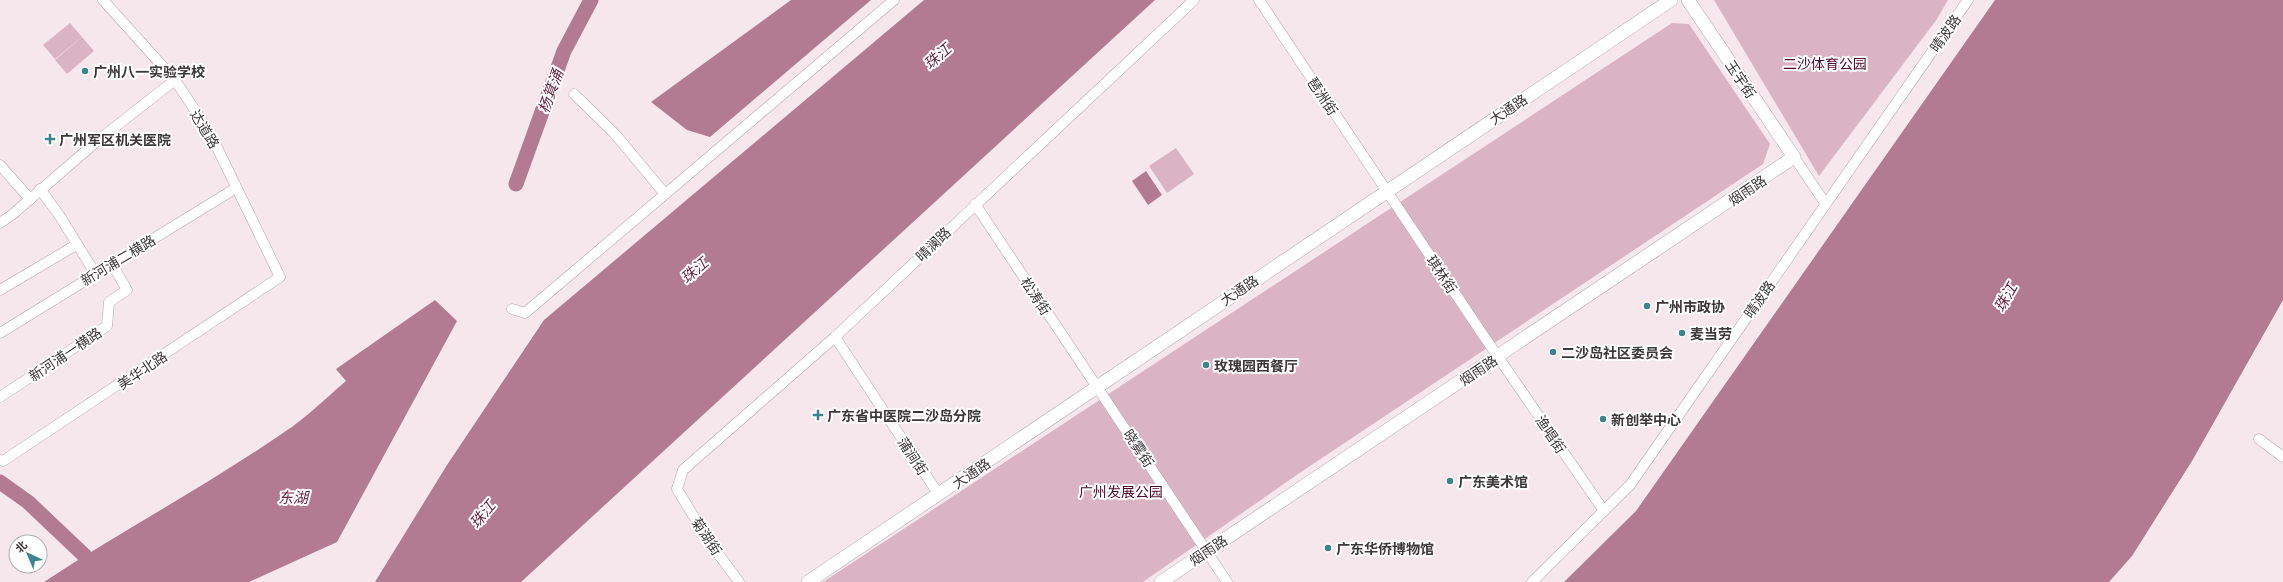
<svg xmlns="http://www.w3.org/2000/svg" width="2283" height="582" font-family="'Noto Sans','Noto Sans SC',sans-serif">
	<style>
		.green { fill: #dbb4c3 }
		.water { fill: #b27b91 }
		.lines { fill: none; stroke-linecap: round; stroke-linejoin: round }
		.river { stroke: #b27b91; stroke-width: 15 }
		.minor-casing { stroke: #b3a6aa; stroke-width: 11 }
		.major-casing { stroke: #b3a6aa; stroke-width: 14 }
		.minor { stroke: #fff; stroke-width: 10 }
		.major { stroke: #fff; stroke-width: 13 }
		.poi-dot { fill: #3d858c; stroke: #fff; stroke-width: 1.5 }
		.labels { text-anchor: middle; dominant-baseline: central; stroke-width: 4; stroke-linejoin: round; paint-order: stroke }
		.street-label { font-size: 14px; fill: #3d3739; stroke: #fff }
		.park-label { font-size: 14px; fill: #4f0a2f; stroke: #fff }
		.poi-label { font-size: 14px; font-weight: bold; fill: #3d3739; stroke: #fff; text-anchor: start }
		.water-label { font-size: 15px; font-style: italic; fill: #6b2647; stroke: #fff }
	</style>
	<rect width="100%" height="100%" fill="#f5e7ec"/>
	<g class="green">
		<polygon points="1714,0 1948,0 1937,19 1819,176"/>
		<polygon points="70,23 82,37 55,59 43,45"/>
		<polygon points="1672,23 1689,24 1770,144 1763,164 1301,472 1143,582 823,582"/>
		<polygon points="82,37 94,51 67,74 55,60"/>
		<polygon points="1176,148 1194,174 1167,193 1149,166"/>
	</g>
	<g class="water">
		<polygon points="791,0 871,0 710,137 687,130 651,102"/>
		<polygon points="924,0 1155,0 521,582 375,582 447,465 544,320"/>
		<polygon points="1995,0 2283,0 2283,300 2192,461 2132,556 2109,582 1564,582 1636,511"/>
		<polygon points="1146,171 1162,195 1148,205 1132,181"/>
		<path d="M435,300L457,321L337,542L249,582H44C123,530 206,486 283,433C306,418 326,398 346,381L336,369Z"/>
	</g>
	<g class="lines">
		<g class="river">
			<polyline points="516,184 564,51 591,0"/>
			<polyline points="0,482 28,502 85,556"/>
		</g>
		<defs>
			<g id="minor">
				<polyline points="1259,0 1481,332 1604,511"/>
				<polyline points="574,94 615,134 665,194"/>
				<polyline points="1794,157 1825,203"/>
				<polyline points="0,165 29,198"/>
				<polyline points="40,189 59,215 95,273"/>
				<polyline points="975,204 1227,582"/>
				<polyline points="0,223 13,214 96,142 175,80"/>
				<polyline points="0,290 76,245"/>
				<polyline points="512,309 525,313 894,0"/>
				<polyline points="0,333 236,188"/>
				<polyline points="835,337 939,495"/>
				<polyline points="0,397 107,326 109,302 127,290 112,264"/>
				<polyline points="2259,439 2283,457"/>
				<polyline points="0,460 3,461 280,277 210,133 175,80 103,0"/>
				<polyline points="739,582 708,540 677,489 683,470 835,337 1194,0"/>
				<polyline points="1532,582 1630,485 1968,0"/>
			</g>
			<g id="major">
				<polyline points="808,582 1671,0"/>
				<polyline points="1161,582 1794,157 1688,0"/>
			</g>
		</defs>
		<use href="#minor" class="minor-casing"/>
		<use href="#major" class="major-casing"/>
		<use href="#minor" class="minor"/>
		<use href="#major" class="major"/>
	</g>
	<g class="poi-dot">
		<circle cx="85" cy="71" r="4"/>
		<path d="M48 133h4v4h4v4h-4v4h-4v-4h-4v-4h4z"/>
		<circle cx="1647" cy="306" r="4"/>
		<circle cx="1682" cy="333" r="4"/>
		<circle cx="1553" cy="352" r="4"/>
		<circle cx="1206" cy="365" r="4"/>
		<path d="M816 409h4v4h4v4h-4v4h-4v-4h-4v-4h4z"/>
		<circle cx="1603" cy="419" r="4"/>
		<circle cx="1450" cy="481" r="4"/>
		<circle cx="1328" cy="548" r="4"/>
	</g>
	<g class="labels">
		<g class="street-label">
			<text transform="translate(1945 33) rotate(-55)">晴波路</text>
			<text transform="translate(1741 79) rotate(56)">玉宇街</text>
			<text transform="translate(1323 96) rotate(56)">琶洲街</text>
			<text transform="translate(1508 109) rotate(-34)">大通路</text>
			<text transform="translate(205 129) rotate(59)">达道路</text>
			<text transform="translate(1747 190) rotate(-34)">烟雨路</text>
			<text transform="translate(933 244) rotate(-44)">晴澜路</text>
			<text transform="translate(118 260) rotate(-31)">新河浦二横路</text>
			<text transform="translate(1442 274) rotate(56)">琪林街</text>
			<text transform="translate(1239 290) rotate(-34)">大通路</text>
			<text transform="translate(1036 296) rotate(57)">松涛街</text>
			<text transform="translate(1759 299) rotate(-55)">晴波路</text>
			<text transform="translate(65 354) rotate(-34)">新河浦一横路</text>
			<text transform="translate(142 370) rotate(-34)">美华北路</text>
			<text transform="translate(1478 370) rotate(-34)">烟雨路</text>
			<text transform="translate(1551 434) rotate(56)">渔唱街</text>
			<text transform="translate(1139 448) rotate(56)">晓雾街</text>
			<text transform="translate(913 456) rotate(57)">蒲涧街</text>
			<text transform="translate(971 473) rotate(-34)">大通路</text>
			<text transform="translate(707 536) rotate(56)">菊湖街</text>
			<text transform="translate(1208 550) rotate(-34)">烟雨路</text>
		</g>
		<g class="park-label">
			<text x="1825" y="63">二沙体育公园</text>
			<text x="1121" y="491">广州发展公园</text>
		</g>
		<g class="poi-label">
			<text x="93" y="71">广州八一实验学校</text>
			<text x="59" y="139">广州军区机关医院</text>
			<text x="1655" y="306">广州市政协</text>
			<text x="1690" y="333">麦当劳</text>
			<text x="1561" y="352">二沙岛社区委员会</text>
			<text x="1214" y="365">玫瑰园西餐厅</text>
			<text x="827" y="415">广东省中医院二沙岛分院</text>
			<text x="1611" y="419">新创举中心</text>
			<text x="1458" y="481">广东美术馆</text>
			<text x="1336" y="548">广东华侨博物馆</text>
		</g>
		<g class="water-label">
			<text transform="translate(937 56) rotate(-41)">珠江</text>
			<text transform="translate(550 91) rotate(-70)">杨箕涌</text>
			<text transform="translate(694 270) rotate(-41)">珠江</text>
			<text transform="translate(2005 297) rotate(-60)">珠江</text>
			<text x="293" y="497">东湖</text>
			<text transform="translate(482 514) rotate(-50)">珠江</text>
		</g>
	</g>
	<g transform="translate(28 554) rotate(316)"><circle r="19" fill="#ffffff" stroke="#b1afb0"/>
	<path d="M0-3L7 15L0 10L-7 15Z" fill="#3d858c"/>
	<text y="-6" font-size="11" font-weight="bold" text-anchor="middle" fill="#3d3739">北</text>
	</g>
</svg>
